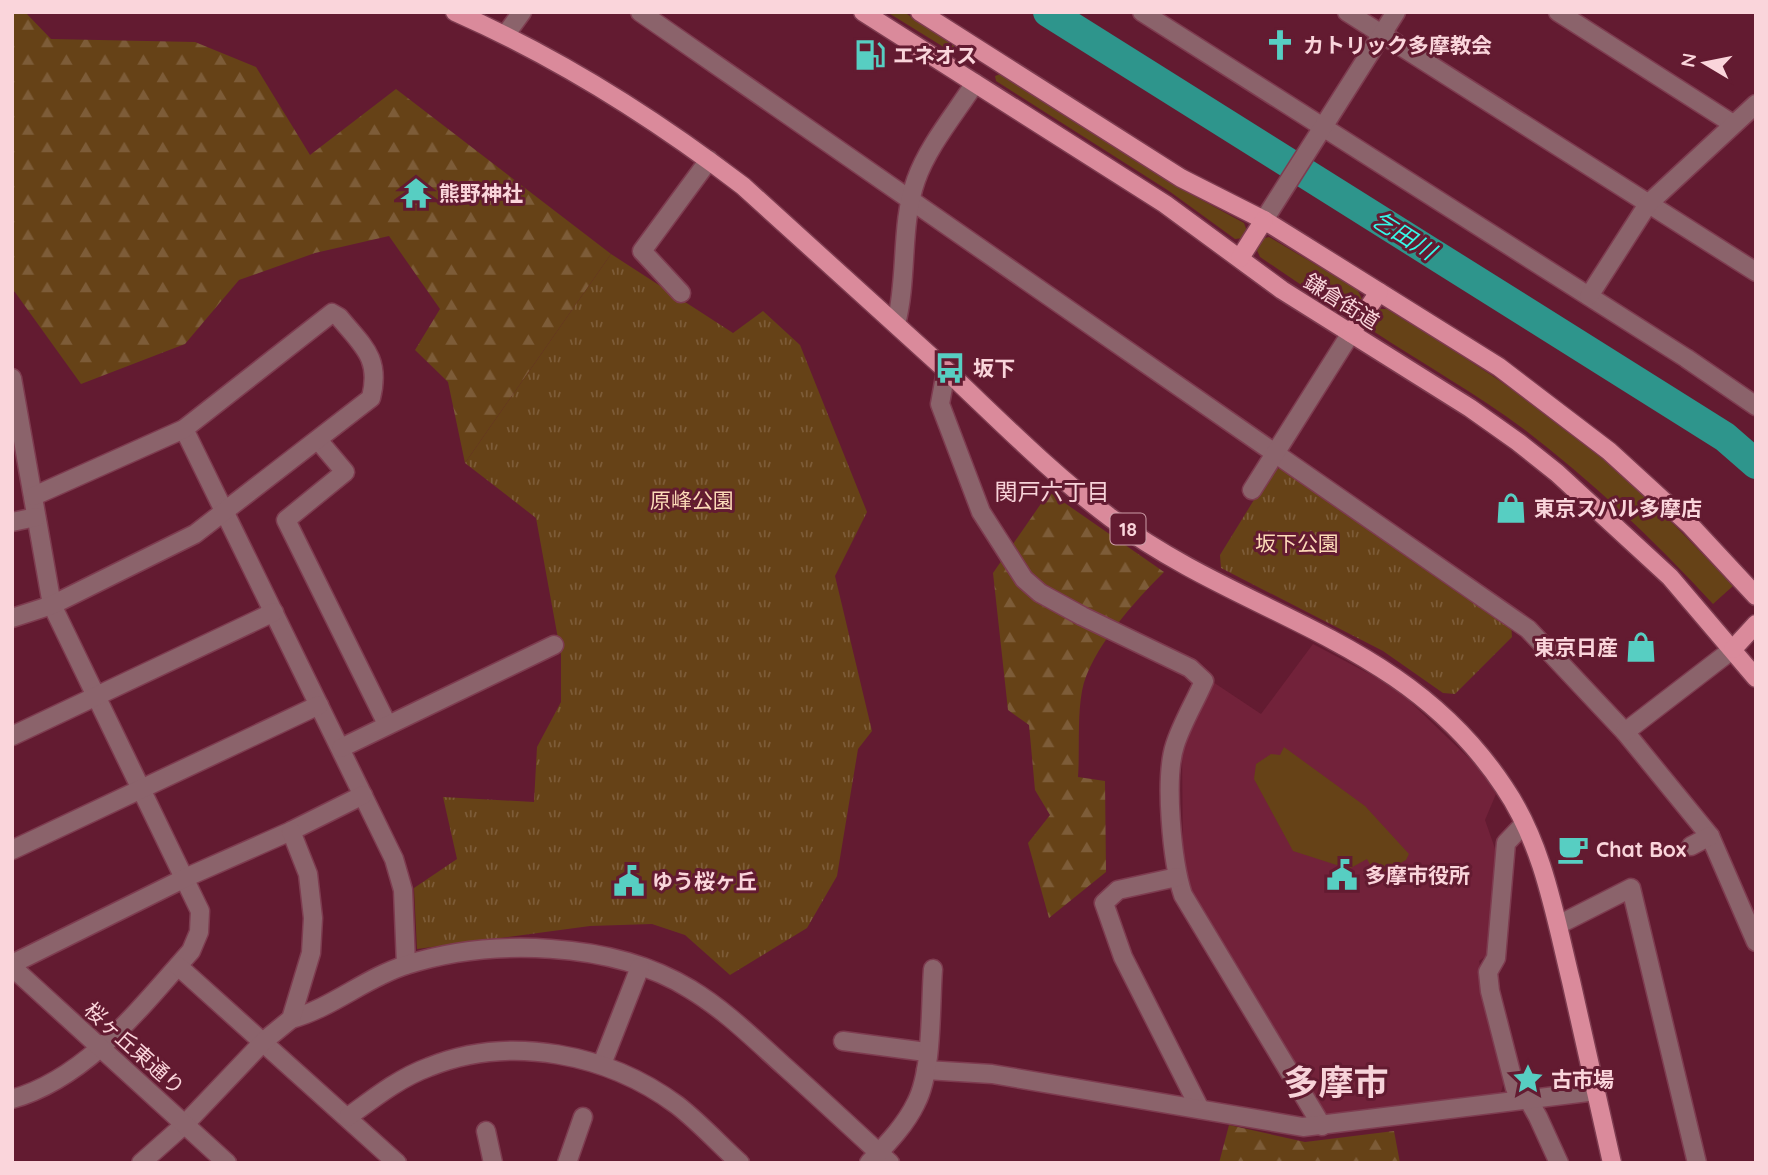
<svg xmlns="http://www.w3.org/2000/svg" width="1768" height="1175" font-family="Quicksand,'Noto Sans JP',sans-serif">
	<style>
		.built { fill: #72223a }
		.green { fill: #664217 }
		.forest { fill: url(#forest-firs) }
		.park { fill: url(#park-tufts) }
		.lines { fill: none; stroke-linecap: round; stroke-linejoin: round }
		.river { stroke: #2e958c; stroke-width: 30 }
		.minor-casing { stroke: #7e3c50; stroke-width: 21 }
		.tertiary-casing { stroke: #7e3c50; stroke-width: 21 }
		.primary-casing { stroke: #7e3c50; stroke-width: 21 }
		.minor { stroke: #8b636b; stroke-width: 18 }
		.tertiary { stroke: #8b636b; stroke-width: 18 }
		.primary { stroke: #da8a9b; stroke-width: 18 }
		.labels { text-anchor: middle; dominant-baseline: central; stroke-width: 6; stroke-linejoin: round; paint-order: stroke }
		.shield { fill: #631b31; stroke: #cd9da8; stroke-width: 2 }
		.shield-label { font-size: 19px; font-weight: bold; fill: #fad5db }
		.poi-label { font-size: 21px; font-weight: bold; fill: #fad5db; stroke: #631b31; text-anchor: start }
		.street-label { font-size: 21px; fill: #fad5db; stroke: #631b31 }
		.park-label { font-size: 21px; fill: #fcdab8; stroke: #631b31 }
		.water-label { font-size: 23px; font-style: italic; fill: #37f9e9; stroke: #631b31 }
		.neighbourhood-label { font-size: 23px; fill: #f7d3d9; stroke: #631b31 }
		.town-label { font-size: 35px; font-weight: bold; fill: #f7d3d9; stroke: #631b31 }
	</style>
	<defs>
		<pattern id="forest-firs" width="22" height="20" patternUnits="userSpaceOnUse" patternTransform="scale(1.75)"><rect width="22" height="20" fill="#664217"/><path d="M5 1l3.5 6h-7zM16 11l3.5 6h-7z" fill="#7d5c38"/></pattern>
		<pattern id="park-tufts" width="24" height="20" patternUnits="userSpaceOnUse" patternTransform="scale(1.75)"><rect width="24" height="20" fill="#664217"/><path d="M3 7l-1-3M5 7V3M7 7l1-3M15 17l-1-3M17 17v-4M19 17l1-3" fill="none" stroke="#7d5c38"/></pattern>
	</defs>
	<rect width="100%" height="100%" fill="#631b31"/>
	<polygon class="built" points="1313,644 1396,688 1479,768 1496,794 1485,820 1499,860 1489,954 1479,961 1505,1078 1500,1096 1332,1117 1321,1112 1189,888 1183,862 1182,749 1210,680 1261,714"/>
	<g class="green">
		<polygon points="887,12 904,12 954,46 954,50 950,51"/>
		<polygon points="1000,74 1176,186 1244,223 1247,231 1244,238 1235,239 1169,191 996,81 995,76"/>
		<polygon points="1269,237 1357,289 1362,299 1360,307 1350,313 1341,312 1260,257 1256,248 1261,239"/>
		<path d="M1379,309H1387C1440,342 1494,375 1544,412C1614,462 1675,524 1733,586L1713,604C1655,541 1593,482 1525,430C1477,394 1423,364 1373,331L1372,316Z"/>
		<polygon points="1284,747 1365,806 1409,854 1406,860 1376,876 1367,859 1349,869 1293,851 1254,779 1256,764 1271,754 1280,755"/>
	</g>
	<g class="forest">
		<polygon points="12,12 25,12 51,39 195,42 256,67 310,155 396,89 611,254 465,463 448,382 415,350 440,309 389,236 315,253 239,280 185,344 81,384 12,288"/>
		<path d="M1049,492L1164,572C1135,601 1090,650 1082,691C1077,718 1080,750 1078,777L1105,781L1106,872L1049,918L1028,843L1050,815L1035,790L1029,725L1008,710L993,573Z"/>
		<polygon points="1229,1125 1305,1142 1394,1131 1400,1163 1219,1163"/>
	</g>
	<g class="park">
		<polygon points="611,254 733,333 763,311 800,345 867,512 835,576 872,731 858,749 837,876 807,928 730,975 685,935 652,924 590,926 417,949 414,888 457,859 443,797 534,802 537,747 561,702 561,655 536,518 465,463"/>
		<polygon points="1285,468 1511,623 1512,637 1455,694 1443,693 1383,651 1221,568 1220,555 1273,469"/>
	</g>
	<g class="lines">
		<polyline class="river" points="1048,12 1725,437 1756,464"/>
		<defs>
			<g id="minor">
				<polyline points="640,12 1528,629 1625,732 1710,836 1756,942"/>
				<polyline points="1142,12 1686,358 1756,406"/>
				<polyline points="1347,12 1756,272"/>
				<polyline points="1558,12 1733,124"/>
				<polyline points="1264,220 1396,12"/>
				<polyline points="681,293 642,251 709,160"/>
				<polyline points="1589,296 1648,204 1756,104"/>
				<path d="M946,371L940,404L981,512L1024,579L1040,593L1082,616L1190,668L1204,681C1195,702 1182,723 1175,745C1164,778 1172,862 1183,895L1322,1126"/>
				<path d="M12,378L52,605L200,911L199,932L191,951C141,1007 87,1078 12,1099"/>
				<polyline points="184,429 394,859 403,890 406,965"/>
				<polyline points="318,440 345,472 286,520 387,724"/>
				<polyline points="1252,490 1351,333"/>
				<polyline points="12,522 36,517"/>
				<path d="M12,618L52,605L195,534L371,398C381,358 363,346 339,317L332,313L184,429L34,496"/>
				<polyline points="1625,732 1733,649"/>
				<polyline points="12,736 274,612"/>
				<polyline points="341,748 554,645"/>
				<polyline points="1524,824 1506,843 1496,958 1488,972 1490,991 1515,1088 1528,1099 1538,1117 1559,1163"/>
				<polyline points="1691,846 1710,836"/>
				<polyline points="12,850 319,705"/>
				<polyline points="1177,877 1118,890 1104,903 1123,957 1200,1109"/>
				<polyline points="1558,925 1631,888 1697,1163"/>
				<polyline points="12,964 187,877 291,831 363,795"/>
				<polyline points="178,966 397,1163"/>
				<path d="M291,1019C332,1008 365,978 406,965C491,938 612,941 690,989C725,1010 754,1039 784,1066C820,1098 855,1131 890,1163"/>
				<polyline points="843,1041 926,1052"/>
				<polyline points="602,1064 640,967"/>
				<polyline points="926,1070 992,1074 1303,1127 1596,1091"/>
				<path d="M348,1117C374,1098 399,1078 429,1067C511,1034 608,1054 677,1105C699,1122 719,1144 740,1163"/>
				<polyline points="486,1131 493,1163"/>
				<polyline points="141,1163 185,1124 264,1041 291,1019 311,953 313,918 308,874 291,831"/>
				<polyline points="567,1163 583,1117"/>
				<path d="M869,1163C886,1145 905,1126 916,1103C933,1070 930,1008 933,969"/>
			</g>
			<g id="tertiary">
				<polyline points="506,34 522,12"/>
				<path d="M896,324C908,277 900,225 916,180C928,146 955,114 975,83"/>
				<polyline points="12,967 227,1163"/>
			</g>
			<g id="primary">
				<path d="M455,12C557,57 654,118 743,186C811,247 879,309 947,371C1000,421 1052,474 1111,518C1245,618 1405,637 1504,787C1543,844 1555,916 1571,981C1585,1042 1598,1102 1612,1163"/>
				<polyline points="863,12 1165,204 1282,290 1470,408 1518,442 1557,473 1670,577 1756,678"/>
				<polyline points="920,12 1181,178 1264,220 1499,367 1609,451 1690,525 1756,596"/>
				<polyline points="1240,258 1264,220"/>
				<polyline points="1351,333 1379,292"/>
				<polyline points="1733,649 1756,624"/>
			</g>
		</defs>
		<use href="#minor" class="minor-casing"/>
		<use href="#tertiary" class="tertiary-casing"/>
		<use href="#primary" class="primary-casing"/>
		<use href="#minor" class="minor"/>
		<use href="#tertiary" class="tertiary"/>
		<use href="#primary" class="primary"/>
	</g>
	<defs>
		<symbol id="church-bare" viewBox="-9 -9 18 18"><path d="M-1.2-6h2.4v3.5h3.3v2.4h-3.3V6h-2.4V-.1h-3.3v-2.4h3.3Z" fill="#57cec2" stroke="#631b31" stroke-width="2.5" paint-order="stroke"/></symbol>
		<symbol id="fuel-bare" viewBox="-9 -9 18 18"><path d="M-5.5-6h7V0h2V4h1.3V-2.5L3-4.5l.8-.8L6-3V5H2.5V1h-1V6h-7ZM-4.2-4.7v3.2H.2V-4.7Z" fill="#57cec2" stroke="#631b31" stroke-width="2.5" paint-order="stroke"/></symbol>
		<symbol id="temple-bare" viewBox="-9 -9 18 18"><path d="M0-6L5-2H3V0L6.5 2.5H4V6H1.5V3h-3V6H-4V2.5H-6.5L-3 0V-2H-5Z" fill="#57cec2" stroke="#631b31" stroke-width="2.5" paint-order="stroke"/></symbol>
		<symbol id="bus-bare" viewBox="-9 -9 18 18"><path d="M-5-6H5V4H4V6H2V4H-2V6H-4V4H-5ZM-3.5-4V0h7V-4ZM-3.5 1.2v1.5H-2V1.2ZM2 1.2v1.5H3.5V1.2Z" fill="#57cec2" stroke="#631b31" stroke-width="2.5" paint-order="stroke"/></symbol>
		<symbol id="shop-bare" viewBox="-9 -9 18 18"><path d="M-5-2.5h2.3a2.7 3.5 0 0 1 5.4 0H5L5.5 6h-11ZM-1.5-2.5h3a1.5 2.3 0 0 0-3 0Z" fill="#57cec2" stroke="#631b31" stroke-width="2.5" paint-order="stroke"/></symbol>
		<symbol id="cafe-bare" viewBox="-9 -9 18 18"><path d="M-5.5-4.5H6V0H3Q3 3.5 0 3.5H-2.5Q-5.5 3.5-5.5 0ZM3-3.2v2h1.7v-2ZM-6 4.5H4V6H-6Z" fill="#57cec2" stroke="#631b31" stroke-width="2.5" paint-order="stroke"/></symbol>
		<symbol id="civic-bare" viewBox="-9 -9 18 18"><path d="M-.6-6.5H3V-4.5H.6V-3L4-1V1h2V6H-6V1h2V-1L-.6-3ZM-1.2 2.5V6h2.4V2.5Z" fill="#57cec2" stroke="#631b31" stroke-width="2.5" paint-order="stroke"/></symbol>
		<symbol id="sight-bare" viewBox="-9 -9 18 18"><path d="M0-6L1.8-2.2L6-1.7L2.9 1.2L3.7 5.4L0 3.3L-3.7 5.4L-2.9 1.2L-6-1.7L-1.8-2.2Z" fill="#57cec2" stroke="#631b31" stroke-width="2.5" paint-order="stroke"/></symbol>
	</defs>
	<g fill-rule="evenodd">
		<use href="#church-bare" x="1258" y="23" width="44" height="44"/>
		<use href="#fuel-bare" x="848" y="33" width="44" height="44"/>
		<use href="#temple-bare" x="394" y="171" width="44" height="44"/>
		<use href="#bus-bare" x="928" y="346" width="44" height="44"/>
		<use href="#shop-bare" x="1489" y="486" width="44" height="44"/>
		<use href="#shop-bare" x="1619" y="625" width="44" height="44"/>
		<use href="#cafe-bare" x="1551" y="827" width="44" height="44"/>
		<use href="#civic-bare" x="1320" y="853" width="44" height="44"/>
		<use href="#civic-bare" x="607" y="859" width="44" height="44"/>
		<use href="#sight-bare" x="1506" y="1057" width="44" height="44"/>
	</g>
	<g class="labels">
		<rect class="shield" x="1110.5" y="513.5" width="35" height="31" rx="5"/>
		<g class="shield-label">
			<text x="1128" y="529">18</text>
		</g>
		<g class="poi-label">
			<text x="1303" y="45">カトリック多摩教会</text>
			<text x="893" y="55">エネオス</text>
			<text x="439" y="193">熊野神社</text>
			<text x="973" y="368">坂下</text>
			<text x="1534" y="508">東京スバル多摩店</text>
			<text x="1618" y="647" text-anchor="end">東京日産</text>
			<text x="1596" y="849">Chat Box</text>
			<text x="1365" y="875">多摩市役所</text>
			<text x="652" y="881">ゆう桜ヶ丘</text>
			<text x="1551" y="1079">古市場</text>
		</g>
		<g class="street-label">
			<text transform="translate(1342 301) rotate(32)">鎌倉街道</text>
			<text transform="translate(135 1048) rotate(42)">桜ヶ丘東通り</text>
		</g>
		<g class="park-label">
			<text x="692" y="500">原峰公園</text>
			<text x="1297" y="543">坂下公園</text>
		</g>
		<g class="water-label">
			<text transform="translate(1404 235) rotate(32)">乞田川</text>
		</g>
		<g class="neighbourhood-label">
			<text x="1052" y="491">関戸六丁目</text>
		</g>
		<g class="town-label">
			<text x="1336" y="1082">多摩市</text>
		</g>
	</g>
	<rect width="1768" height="1175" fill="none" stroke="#fad5db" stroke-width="28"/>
	<g transform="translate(1705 63) rotate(280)" stroke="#631b31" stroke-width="5" paint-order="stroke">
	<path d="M0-5L12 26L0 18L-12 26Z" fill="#fad5db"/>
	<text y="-10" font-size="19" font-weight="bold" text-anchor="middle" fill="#fad5db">N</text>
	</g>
</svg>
